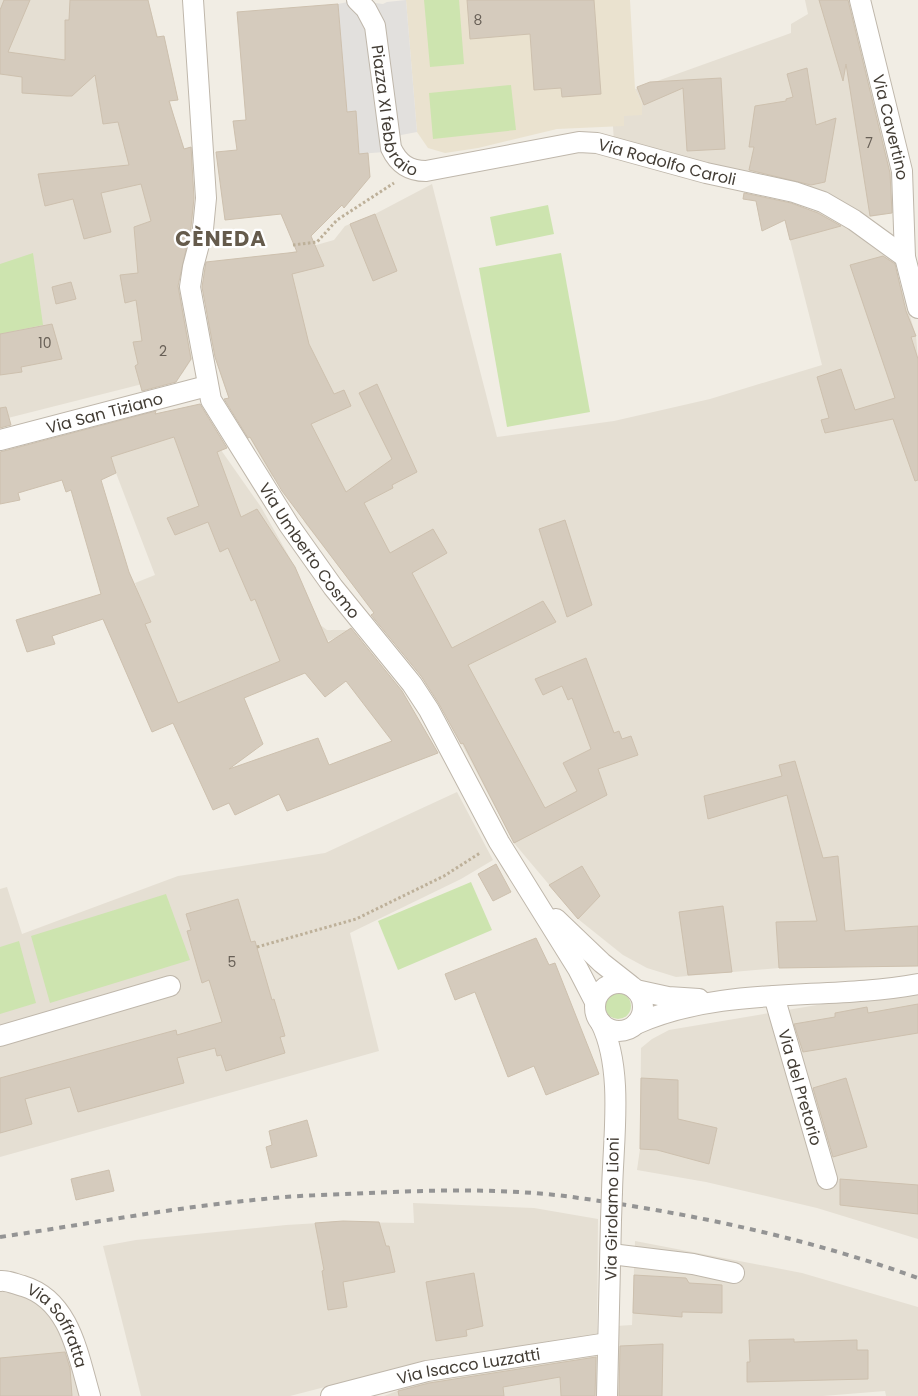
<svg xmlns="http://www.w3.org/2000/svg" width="918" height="1396" font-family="Poppins,sans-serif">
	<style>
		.residential { fill: #e5dfd3 }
		.education { fill: #eae2cf }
		.green { fill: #cde4af }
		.parking { fill: #e2e0dd }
		.building { fill: #d5cbbd; stroke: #cdc0ae; fill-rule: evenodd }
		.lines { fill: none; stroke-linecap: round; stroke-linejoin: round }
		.street-casing { stroke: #bfb7ab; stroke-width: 22 }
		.path { stroke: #bdb099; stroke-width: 3; stroke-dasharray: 2.5 2.5; stroke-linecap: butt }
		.street { stroke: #fff; stroke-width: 20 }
		.rail { stroke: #949494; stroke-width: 4; stroke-dasharray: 6 6; stroke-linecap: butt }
		.street-bridge-casing { stroke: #bfb7ab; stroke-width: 22; stroke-linecap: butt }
		.street-bridge { stroke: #fff; stroke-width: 20 }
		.labels { text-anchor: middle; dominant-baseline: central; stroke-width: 4.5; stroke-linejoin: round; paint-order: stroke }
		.number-label { font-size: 14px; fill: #686057 }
		.street-label { font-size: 16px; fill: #433d35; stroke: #fff }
		.district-label { font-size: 21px; font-weight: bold; letter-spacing: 1px; fill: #655b4c; stroke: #fff }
	</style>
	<rect width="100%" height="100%" fill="#f1ede4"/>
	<g class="residential">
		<polygon points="0,0 148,0 158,37 164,36 178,100 170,101 174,117 184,149 192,147 197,164 189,167 195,215 185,260 178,279 192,359 182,374 0,420"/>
		<polygon points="805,0 854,0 888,138 898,212 870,217 857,215 614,143 613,126 624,126 624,116 642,103 635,89 791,33 791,24 808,14"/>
		<polygon points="432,184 497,437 614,421 710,399 822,365 783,213 800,215 826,207 891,253 916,336 918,359 918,966 779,968 676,977 647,968 623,955 578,919 514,843 431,686 305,523 278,474 272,477 231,405 216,361 208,327 202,263 288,253 334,240 345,226 375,214"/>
		<polygon points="201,404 211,431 221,450 261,507 295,567 319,624 327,630 348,630 335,638 178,703 145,624 151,621 144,607 138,608 140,598 135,583 155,575 116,473 101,425"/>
		<polygon points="457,792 493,860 461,879 350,933 379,1051 0,1157 0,889 7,887 22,934 178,876 325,853"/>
		<polygon points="918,988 918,1239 817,1208 706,1182 637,1170 640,1149 641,1048 652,1039 669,1030"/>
		<polygon points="413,1203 534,1208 598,1219 597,1339 414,1364 290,1396 141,1396 103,1246 136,1240 286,1225 336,1222 414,1223"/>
		<polygon points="635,1241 802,1273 918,1307 918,1396 886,1396 885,1391 823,1396 612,1396 616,1326 632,1325"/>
		<polygon points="8,1291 31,1298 56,1322 87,1396 0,1396 0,1292"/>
		<polygon points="598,1354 598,1396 384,1396 415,1384 500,1367"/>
	</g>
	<polygon class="education" points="406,0 630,0 635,89 642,103 642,115 624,116 624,126 557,129 478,148 445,153 428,148 417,132"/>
	<g class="green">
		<polygon points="424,0 459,0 464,64 430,67"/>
		<polygon points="511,85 516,130 433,139 429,93"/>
		<polygon points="548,205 554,234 496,246 490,217"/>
		<polygon points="33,253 43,325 0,334 0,264"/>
		<polygon points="561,253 590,412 507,427 479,268"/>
		<polygon points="471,882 492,930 398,970 378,921"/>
		<polygon points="166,894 190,960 50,1003 31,936"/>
		<polygon points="19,941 36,1003 0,1014 0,947"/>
		<circle cx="618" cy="1006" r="13"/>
	</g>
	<polygon class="parking" points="358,0 372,0 375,3 383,4 387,2 406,0 417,132 401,135 384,152 359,154 356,111 347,112 338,4"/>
	<g class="building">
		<polygon points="4,0 30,0 8,52 65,60 65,20 69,20 70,0 148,0 157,37 164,36 178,100 169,101 184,149 191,147 194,198 191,227 178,286 191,359 176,382 142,391 135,366 138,364 133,342 142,341 136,300 125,303 120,275 138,273 134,227 151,221 141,184 101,193 111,232 84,239 73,199 45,206 42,193 38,174 129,165 118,122 103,124 95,75 72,96 67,96 22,93 22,77 0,74 0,10"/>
		<polygon points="467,0 594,0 601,94 562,97 561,88 534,90 530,34 470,39"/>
		<polygon points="819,0 848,0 890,173 892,213 870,216 846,64 843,81"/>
		<polygon points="338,4 347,112 356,111 359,154 368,153 370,177 344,208 342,205 311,236 324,266 292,274 309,344 334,394 344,390 351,406 311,424 346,492 392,459 359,393 377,384 417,472 392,485 393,488 364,503 390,553 433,529 447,553 412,573 452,648 543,601 556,622 468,665 545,808 577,791 563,763 591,749 572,698 568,700 562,686 543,695 535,679 586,658 614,733 619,731 622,739 631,736 638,755 598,769 607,795 514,843 463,743 461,744 439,704 421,676 371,615 374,613 282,491 250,437 248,438 224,399 229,398 215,357 202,287 206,262 297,252 281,214 225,220 216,152 237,150 233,121 246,120 237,12"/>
		<polygon points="807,68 816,125 836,118 825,182 811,185 749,170 754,147 749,147 755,106 786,101 786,99 793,97 787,74"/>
		<polygon points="721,78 725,149 687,151 683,88 644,105 637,87 650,82"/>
		<polygon points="744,193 791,203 818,213 841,226 790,240 785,220 762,231 756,201 743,199"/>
		<polygon points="375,214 397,271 373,281 350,224"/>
		<polygon points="883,256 895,264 906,311 916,336 911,337 918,359 918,480 915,481 893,419 825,433 821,420 829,418 817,377 841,369 855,410 895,398 850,265"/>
		<polygon points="71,282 76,299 56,304 52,287"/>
		<polygon points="52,324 62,359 21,367 22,372 0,375 0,334"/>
		<path d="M200,404L227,448L217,452L241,517L257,509L295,567L328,643L351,628L402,691L438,753L287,811L279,794L235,815L229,803L213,810L173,723L152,732L103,619L52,636L55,644L27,652L16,620L101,594L71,490L66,492L62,480L18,493L20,500L0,504V452L156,411L155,414ZM174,437L199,506L167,518L175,535L208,522L220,552L228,548L251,601L255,599L280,661L178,703L145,624L151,622L129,572L101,480L116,473L111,457ZM305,673L325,697L346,681L392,741L329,765L318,738L229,769L263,744L244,698Z"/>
		<polygon points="6,407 11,425 0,428 0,408"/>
		<polygon points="565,520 592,605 567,617 539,529"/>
		<polygon points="795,761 823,858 838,856 845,931 918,926 918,966 779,968 776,922 817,921 787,795 708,819 704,796 782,776 779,765"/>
		<polygon points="496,864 511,892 493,901 478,874"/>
		<polygon points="582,866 600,896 578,919 549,885"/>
		<polygon points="238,899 251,942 255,941 272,1000 274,999 285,1036 280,1037 285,1053 226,1071 221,1055 217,1056 215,1048 177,1058 184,1083 78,1112 70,1087 25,1099 32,1124 0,1133 0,1078 176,1030 177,1035 222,1022 209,980 202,983 187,931 191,930 186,914"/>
		<polygon points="723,906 732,972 688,975 679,912"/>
		<polygon points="536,938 549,965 555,963 599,1074 546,1095 534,1066 508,1077 475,992 455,1000 445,974"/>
		<polygon points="918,1004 918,1033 803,1052 794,1024 835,1017 835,1013 867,1007 868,1013"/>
		<polygon points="641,1078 678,1080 678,1119 717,1128 709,1164 657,1150 640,1149"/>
		<polygon points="846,1078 867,1147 833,1157 813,1088"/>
		<polygon points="307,1120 317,1156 271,1168 266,1147 272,1145 269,1131"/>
		<polygon points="109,1170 114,1191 76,1200 71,1179"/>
		<polygon points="840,1179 918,1185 918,1214 840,1205"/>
		<polygon points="343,1221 379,1222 386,1246 389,1246 395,1272 343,1282 347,1307 328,1310 322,1271 324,1270 315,1223"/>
		<polygon points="474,1273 483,1326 466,1330 467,1336 436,1341 426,1282"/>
		<polygon points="634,1275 686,1278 689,1283 722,1285 722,1313 682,1312 682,1317 633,1313"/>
		<polygon points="794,1339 794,1342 857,1340 857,1350 868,1350 868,1379 747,1382 747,1362 750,1362 749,1340"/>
		<polygon points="663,1344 662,1396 619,1396 620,1346"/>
		<polygon points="65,1352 70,1368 72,1396 0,1396 0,1358"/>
		<polygon points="596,1357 595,1396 561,1396 560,1377 503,1387 504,1396 399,1396 398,1391 429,1383"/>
	</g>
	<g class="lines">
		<defs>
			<g id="street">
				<path id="s1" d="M193,0L206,198L203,229L193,267L190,287L211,400L289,525L333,587L412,684L429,710L499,842L578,969L595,1002"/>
				<path id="s2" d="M357,0L366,9L375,26L391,148C398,163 408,171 426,171L579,142L597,143L706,173L794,192L823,202L854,220L905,257"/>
				<path id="s3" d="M860,0L902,171L905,257L918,308"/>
				<path id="s4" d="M0,440L207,386"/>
				<polyline points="556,919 602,963 630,985"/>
				<circle cx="619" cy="1007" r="24"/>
				<polyline points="636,990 668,997 699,999"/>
				<path id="s5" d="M774,996L827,1179"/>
				<path d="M601,1023C624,1070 613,1140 612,1192"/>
				<path d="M636,1024C724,985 825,1001 918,984"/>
				<polyline points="0,1036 170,986"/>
				<polyline points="611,1254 693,1264 734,1273"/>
				<path id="s6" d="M0,1281C7,1280 15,1284 23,1286C70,1300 78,1355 90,1396"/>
				<path id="s7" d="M331,1396L427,1371L608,1343"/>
				<polyline points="607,1396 611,1220"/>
			</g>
		</defs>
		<use href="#street" class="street-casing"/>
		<g class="path">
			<polyline points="293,245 317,242 337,220 394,183"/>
			<polyline points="257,947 356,919 444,876 480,853"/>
		</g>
		<use href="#street" class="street"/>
		<path class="rail" d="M0,1237C88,1224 176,1207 264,1199C298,1195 333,1195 367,1193C435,1190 505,1188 572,1197C690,1213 807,1238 918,1278"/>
		<defs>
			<polyline id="street-bridge" points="611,1220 612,1192"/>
		</defs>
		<use href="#street-bridge" class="street-bridge-casing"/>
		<use href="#street-bridge" class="street-bridge"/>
	</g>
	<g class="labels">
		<g class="number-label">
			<text x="478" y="20">8</text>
			<text x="869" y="143">7</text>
			<text x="45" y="343">10</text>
			<text x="163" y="351">2</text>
			<text x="232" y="962">5</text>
		</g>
		<g class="street-label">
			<text stroke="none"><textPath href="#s2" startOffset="121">Piazza XI febbraio</textPath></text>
			<text stroke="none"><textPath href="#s3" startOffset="131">Via Cavertino</textPath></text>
			<text stroke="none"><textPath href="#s2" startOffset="446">Via Rodolfo Caroli</textPath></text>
			<text stroke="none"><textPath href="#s4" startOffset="108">Via San Tiziano</textPath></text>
			<text stroke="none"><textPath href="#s1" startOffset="584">Via Umberto Cosmo</textPath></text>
			<text stroke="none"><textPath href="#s5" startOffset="95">Via del Pretorio</textPath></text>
			<text transform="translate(612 1209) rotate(-89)">Via Girolamo Lioni</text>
			<text stroke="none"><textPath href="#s6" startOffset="79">Via Soffratta</textPath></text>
			<text stroke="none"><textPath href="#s7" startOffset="141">Via Isacco Luzzatti</textPath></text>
		</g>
		<g class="district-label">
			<text x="221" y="238">CÈNEDA</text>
		</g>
	</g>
</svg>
